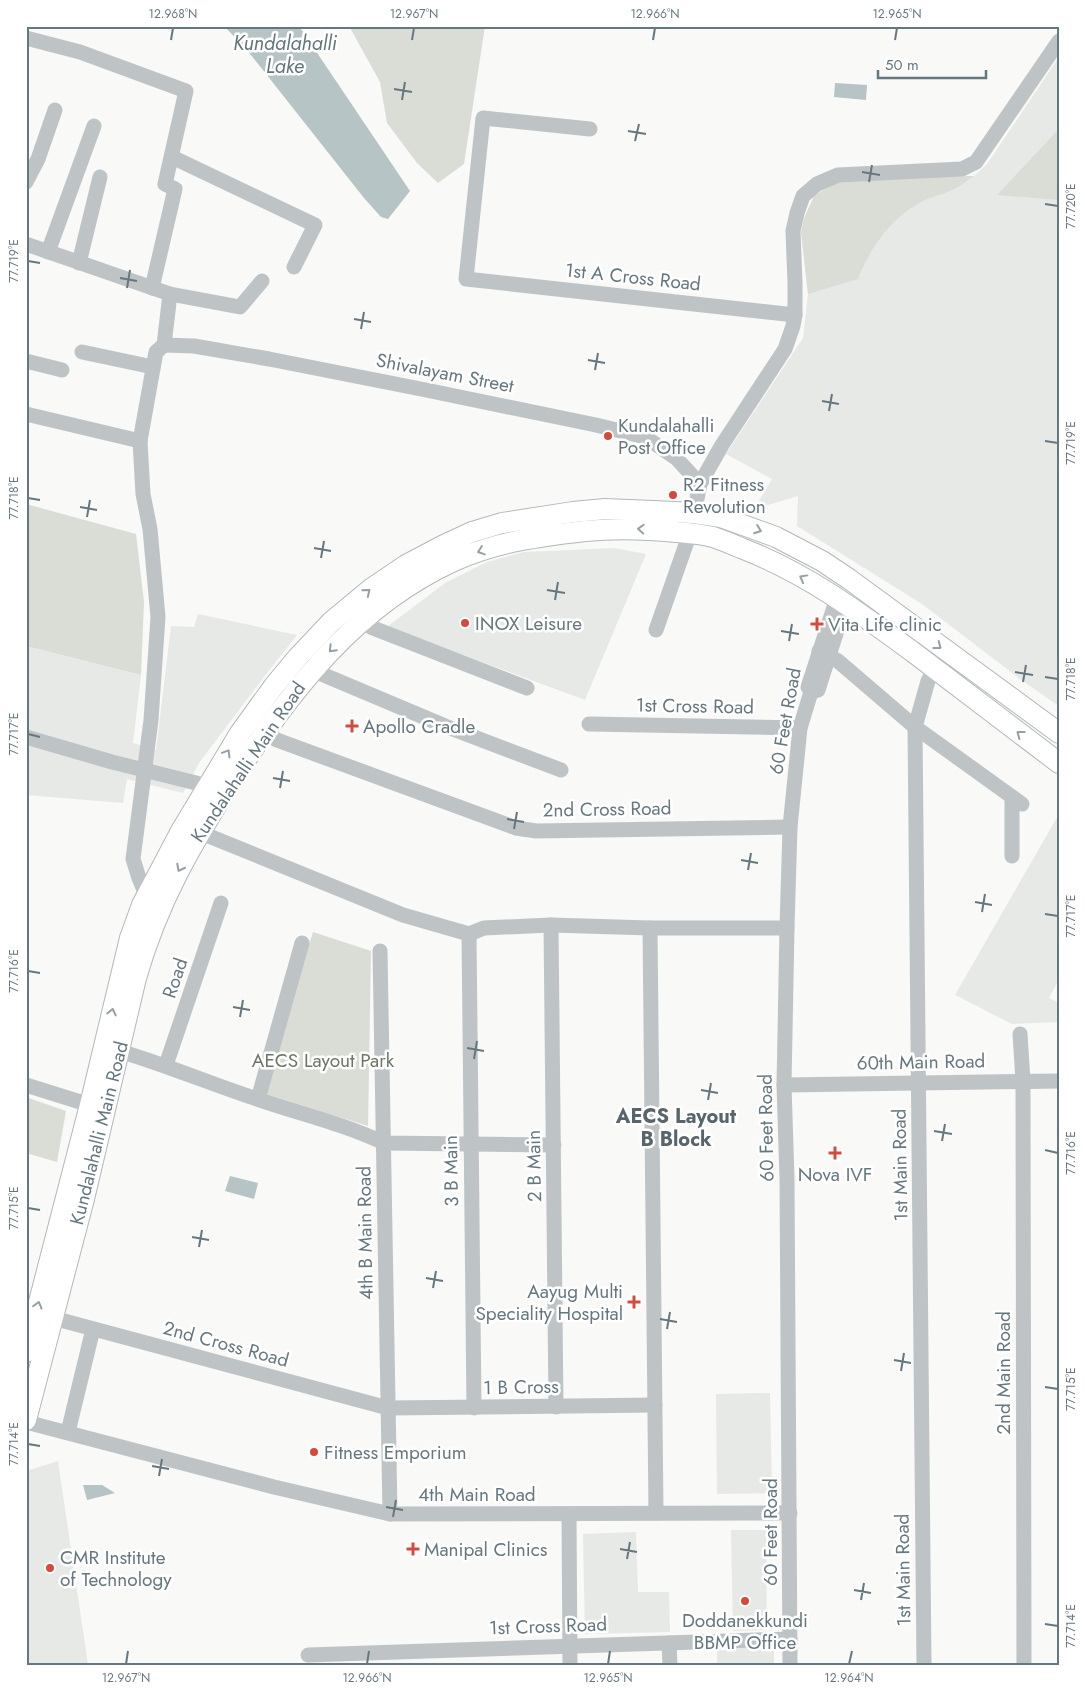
<svg xmlns="http://www.w3.org/2000/svg" width="1085" height="1691" font-family="Jost,sans-serif">
	<style>
		.built { fill: #e7e9e7 }
		.green { fill: #daddd6 }
		.water { fill: #b6c4c5 }
		.lines { fill: none; stroke-linecap: round; stroke-linejoin: round }
		.major-casing { stroke: #b2b8bb; stroke-width: 22 }
		.minor { stroke: #bec4c6; stroke-width: 15 }
		.major { stroke: #fff; stroke-width: 20 }
		.oneway { stroke: #94a0a5 }
		.ticks { fill: none; stroke: #66787f; stroke-width: 2 }
		.poi-dot { fill: #d44a3c; stroke: #fff; stroke-width: 2 }
		.labels { text-anchor: middle; dominant-baseline: central; stroke-width: 5; stroke-linejoin: round; paint-order: stroke }
		.street-label { font-size: 19px; fill: #66787f; stroke: #fff }
		.poi-label { font-size: 19px; fill: #66787f; stroke: #fff; text-anchor: start }
		.park-label { font-size: 19px; fill: #6b7865; stroke: #fff }
		.water-label { font-size: 20px; font-style: italic; fill: #617679; stroke: #fff }
		.neighbourhood-label { font-size: 20px; font-weight: bold; fill: #58656b; stroke: #fff }
		.neatline { fill: none; stroke: #66787f; stroke-width: 2 }
		.ticks-label { font-size: 12px; text-anchor: middle; fill: #66787f }
	</style>
	<rect width="100%" height="100%" fill="#f9f9f7"/>
	<g class="built">
		<polygon points="1059,57 1059,706 1024,682 922,604 797,526 798,496 754,509 772,479 726,454 803,338 808,294 801,232 814,196 839,179 974,176 987,164"/>
		<polygon points="614,548 646,554 585,700 387,627 445,583 487,562 524,552"/>
		<polygon points="198,614 297,635 267,673 199,763 183,793 127,779 123,803 26,795 26,646 141,675 133,743 156,750 171,626 194,627"/>
		<polygon points="1059,814 1059,979 1049,998 1059,1003 1059,1022 1012,1024 955,995"/>
		<polygon points="770,1393 772,1493 717,1494 716,1394"/>
		<polygon points="58,1461 88,1665 26,1665 26,1471"/>
		<polygon points="731,1530 766,1530 767,1630 733,1631"/>
		<polygon points="636,1532 638,1592 669,1592 670,1632 585,1634 583,1534"/>
		<polygon points="774,1646 774,1665 717,1665 717,1647"/>
	</g>
	<g class="green">
		<polygon points="349,26 485,26 464,164 438,183 417,163 387,123 380,82"/>
		<polygon points="1056,132 1059,133 1059,200 997,195"/>
		<path d="M974,176C968,180 961,186 954,189C945,194 935,196 925,200C892,216 871,246 858,279L808,294L801,232L804,218L814,196L842,179Z"/>
		<polygon points="26,504 136,534 144,602 141,675 26,646"/>
		<polygon points="313,932 371,951 368,1126 263,1093"/>
		<polygon points="26,1097 66,1111 57,1162 26,1153"/>
	</g>
	<g class="water">
		<polygon points="209,26 299,26 410,191 388,219 381,217 364,198 247,50 225,27"/>
		<polygon points="835,83 867,85 866,100 834,97"/>
		<polygon points="230,1176 258,1183 254,1199 225,1191"/>
		<polygon points="83,1485 102,1485 115,1493 87,1500"/>
	</g>
	<g class="lines">
		<defs>
			<g id="major">
				<polyline points="26,1352 90,1105 130,938 142,905 181,831 240,733 274,686 298,657 331,622 372,588 406,565 444,545 472,532 502,523 573,512 605,509 653,511 694,513 721,517 776,537 822,561 849,579 1059,733"/>
				<path d="M26,1420L84,1199L136,978C158,901 192,843 235,776C292,689 357,605 454,561C496,542 540,536 585,531C616,528 645,529 676,532C688,533 701,534 713,537C722,540 732,544 741,548C806,573 857,611 913,652C962,689 1010,726 1059,763"/>
			</g>
		</defs>
		<use href="#major" class="major-casing"/>
		<g class="minor">
			<polyline points="26,38 80,52 186,91 165,184 175,189 152,288"/>
			<polyline points="590,129 483,118 466,279 795,315"/>
			<polyline points="172,157 315,225 294,267"/>
			<polyline points="26,182 38,159 55,110"/>
			<polyline points="26,244 170,294 240,307 262,281"/>
			<polyline points="48,252 94,126"/>
			<polyline points="79,263 100,177"/>
			<polyline points="164,345 194,346 269,359 426,390 596,425 645,437 676,458 700,484"/>
			<polyline points="82,352 153,367"/>
			<polyline points="26,361 62,370"/>
			<polyline points="26,414 140,441"/>
			<polyline points="361,622 373,628 527,688"/>
			<polyline points="656,630 690,533 700,484 722,445 785,349 793,326 795,315 795,283 793,231 797,213 803,196 817,184 838,175 962,169 976,162 1059,41"/>
			<polyline points="819,651 838,661 915,727 1022,804"/>
			<polyline points="312,670 445,726 561,770"/>
			<polyline points="811,692 818,690 841,618 847,604"/>
			<polyline points="589,724 800,728"/>
			<polyline points="264,732 277,740 516,828 536,831 790,827"/>
			<polyline points="26,737 112,762 208,786"/>
			<polyline points="199,832 403,915 469,934"/>
			<polyline points="1012,856 1012,797"/>
			<polyline points="154,898 146,895 139,878 133,859 151,720 158,617 150,529 143,494 140,441 156,352 164,345 170,294"/>
			<polyline points="551,925 556,1407"/>
			<polyline points="650,928 656,1513"/>
			<polyline points="469,934 474,1408"/>
			<polyline points="469,934 484,928 551,925 650,928 787,928"/>
			<polyline points="380,951 390,1514"/>
			<polyline points="1020,1034 1023,1081 1024,1665"/>
			<path d="M119,1051C167,1065 213,1085 260,1100C301,1114 344,1124 384,1143L554,1145"/>
			<polyline points="166,1065 221,903"/>
			<polyline points="26,1085 90,1105"/>
			<polyline points="784,1085 1059,1081"/>
			<polyline points="258,1099 302,943"/>
			<polyline points="53,1318 388,1408 655,1405"/>
			<polyline points="26,1422 274,1487 390,1514 790,1513"/>
			<polyline points="68,1432 93,1329"/>
			<polyline points="569,1514 570,1665"/>
			<polyline points="669,1643 670,1665"/>
			<polyline points="308,1655 790,1639"/>
			<polyline points="790,1665 787,1179 784,1085 787,928 790,827 800,728 811,692 808,687 837,598"/>
			<polyline points="924,1665 915,727 928,681 935,669"/>
		</g>
		<use href="#major" class="major"/>
	</g>
	<defs><path id="oneway-chevron" d="M-2-3.5L2.5 0L-2 3.5" fill="none" stroke-width="1.6" stroke-linecap="round" stroke-linejoin="round" transform="scale(1.25)"/></defs>
	<g class="oneway">
		<use href="#oneway-chevron" transform="translate(641 529) rotate(-177)"/>
		<use href="#oneway-chevron" transform="translate(758 530) rotate(20)"/>
		<use href="#oneway-chevron" transform="translate(481 551) rotate(161)"/>
		<use href="#oneway-chevron" transform="translate(803 578) rotate(-151)"/>
		<use href="#oneway-chevron" transform="translate(367 592) rotate(-39)"/>
		<use href="#oneway-chevron" transform="translate(938 646) rotate(37)"/>
		<use href="#oneway-chevron" transform="translate(332 649) rotate(134)"/>
		<use href="#oneway-chevron" transform="translate(1020 734) rotate(-143)"/>
		<use href="#oneway-chevron" transform="translate(227 753) rotate(-59)"/>
		<use href="#oneway-chevron" transform="translate(180 868) rotate(117)"/>
		<use href="#oneway-chevron" transform="translate(112 1012) rotate(-77)"/>
		<use href="#oneway-chevron" transform="translate(38 1305) rotate(-75)"/>
	</g>
	<path class="ticks" d="M171,40L173,28M412,40L414,28M653,40L655,28M895,40L897,28M394,89L412,92M402,100L405,82M628,131L646,134M635,141L639,124M862,172L880,175M869,182L872,165M1045,204L1058,206M28,261L40,263M120,278L137,281M127,288L130,270M354,319L371,322M361,329L364,312M588,360L605,363M595,370L598,353M822,401L839,404M829,411L832,394M1045,441L1058,443M28,498L40,500M80,507L97,510M87,517L90,500M314,548L331,551M321,558L324,541M547,590L565,593M555,600L558,582M781,631L799,634M789,641L792,624M1015,672L1033,675M1045,677L1058,679M1023,682L1026,665M28,734L40,737M273,778L290,781M280,788L283,771M507,819L524,822M514,829L517,812M741,860L758,863M748,870L751,853M975,902L992,905M982,912L985,894M1045,914L1058,916M28,971L40,973M233,1007L250,1010M240,1017L243,1000M467,1048L484,1051M474,1059L477,1041M701,1090L718,1093M708,1100L711,1083M934,1131L952,1134M942,1141L945,1124M1045,1150L1058,1153M28,1208L40,1210M192,1237L209,1240M199,1247L202,1230M426,1278L443,1281M433,1288L436,1271M660,1319L677,1322M667,1329L670,1312M894,1360L911,1363M901,1371L904,1353M1045,1387L1058,1389M28,1444L40,1446M152,1466L169,1469M159,1476L162,1459M386,1507L403,1510M393,1517L396,1500M620,1549L637,1552M627,1559L630,1542M854,1590L871,1593M861,1600L864,1583M1045,1624L1058,1626M126,1664L128,1651M367,1664L369,1651M608,1664L610,1651M849,1664L852,1651"/>
	<g class="poi-dot">
		<circle cx="608" cy="436" r="5"/>
		<circle cx="673" cy="495" r="5"/>
		<circle cx="465" cy="623" r="5"/>
		<path d="M814.5 616.5h5v5h5v5h-5v5h-5v-5h-5v-5h5z"/>
		<path d="M349.5 718.5h5v5h5v5h-5v5h-5v-5h-5v-5h5z"/>
		<path d="M832.5 1145.5h5v5h5v5h-5v5h-5v-5h-5v-5h5z"/>
		<path d="M631.5 1294.5h5v5h5v5h-5v5h-5v-5h-5v-5h5z"/>
		<circle cx="314" cy="1452" r="5"/>
		<path d="M410.5 1541.5h5v5h5v5h-5v5h-5v-5h-5v-5h5z"/>
		<circle cx="50" cy="1568" r="5"/>
		<circle cx="745" cy="1601" r="5"/>
	</g>
	<g class="labels">
		<g class="street-label">
			<text transform="translate(633 277) rotate(6)">1st A Cross Road</text>
			<text transform="translate(445 373) rotate(11)">Shivalayam Street</text>
			<text transform="translate(695 706) rotate(1)">1st Cross Road</text>
			<text transform="translate(785 721) rotate(-80)">60 Feet Road</text>
			<text transform="translate(248 762) rotate(-56)">Kundalahalli Main Road</text>
			<text transform="translate(607 809) rotate(-1)">2nd Cross Road</text>
			<text transform="translate(175 978) rotate(-71)">Road</text>
			<text transform="translate(921 1062) rotate(-1)">60th Main Road</text>
			<text transform="translate(766 1128) rotate(-91)">60 Feet Road</text>
			<text transform="translate(99 1133) rotate(-76)">Kundalahalli Main Road</text>
			<text transform="translate(900 1165) rotate(-91)">1st Main Road</text>
			<text transform="translate(534 1166) rotate(-91)">2 B Main</text>
			<text transform="translate(451 1171) rotate(-91)">3 B Main</text>
			<text transform="translate(365 1233) rotate(-91)">4th B Main Road</text>
			<text transform="translate(226 1344) rotate(15)">2nd Cross Road</text>
			<text transform="translate(1003 1373) rotate(-90)">2nd Main Road</text>
			<text transform="translate(521 1387) rotate(-1)">1 B Cross</text>
			<text x="477" y="1494">4th Main Road</text>
			<text transform="translate(770 1532) rotate(-90)">60 Feet Road</text>
			<text transform="translate(903 1570) rotate(-91)">1st Main Road</text>
			<text transform="translate(548 1626) rotate(-2)">1st Cross Road</text>
		</g>
		<g class="poi-label">
			<text x="618" y="425">Kundalahalli<tspan x="618" dy="22">Post Office</tspan></text>
			<text x="683" y="484">R2 Fitness<tspan x="683" dy="22">Revolution</tspan></text>
			<text x="475" y="623">INOX Leisure</text>
			<text x="828" y="624">Vita Life clinic</text>
			<text x="363" y="726">Apollo Cradle</text>
			<text x="835" y="1174" text-anchor="middle">Nova IVF</text>
			<text x="623" y="1291" text-anchor="end">Aayug Multi<tspan x="623" dy="22">Speciality Hospital</tspan></text>
			<text x="324" y="1452">Fitness Emporium</text>
			<text x="424" y="1549">Manipal Clinics</text>
			<text x="60" y="1557">CMR Institute<tspan x="60" dy="22">of Technology</tspan></text>
			<text x="745" y="1620" text-anchor="middle">Doddanekkundi<tspan x="745" dy="22">BBMP Office</tspan></text>
		</g>
		<g class="park-label">
			<text x="323" y="1060">AECS Layout Park</text>
		</g>
		<g class="water-label">
			<text x="285" y="43">Kundalahalli<tspan x="285" dy="23">Lake</tspan></text>
		</g>
		<g class="neighbourhood-label">
			<text x="676" y="1116">AECS Layout<tspan x="676" dy="23">B Block</tspan></text>
		</g>
	</g>
	<rect width="1085" height="1691" fill="none" stroke="#ffffff" stroke-width="55"/>
	<path d="M878 70v8h108v-8" fill="none" stroke="#66787f" stroke-width="2.5"/>
	<text x="885" y="70" font-size="15" fill="#66787f" stroke="#ffffff" stroke-width="4" paint-order="stroke">50 m</text>
	<rect x="28" y="28" width="1030" height="1636" class="neatline"/>
	<g class="ticks-label">
		<text x="173" y="18">12.968°N</text>
		<text x="414" y="18">12.967°N</text>
		<text x="655" y="18">12.966°N</text>
		<text x="897" y="18">12.965°N</text>
		<text transform="translate(1071 206) rotate(-90)" y="4">77.720°E</text>
		<text transform="translate(14 261) rotate(-90)" y="4">77.719°E</text>
		<text transform="translate(1071 443) rotate(-90)" y="4">77.719°E</text>
		<text transform="translate(14 498) rotate(-90)" y="4">77.718°E</text>
		<text transform="translate(1071 679) rotate(-90)" y="4">77.718°E</text>
		<text transform="translate(14 734) rotate(-90)" y="4">77.717°E</text>
		<text transform="translate(1071 916) rotate(-90)" y="4">77.717°E</text>
		<text transform="translate(14 971) rotate(-90)" y="4">77.716°E</text>
		<text transform="translate(1071 1153) rotate(-90)" y="4">77.716°E</text>
		<text transform="translate(14 1208) rotate(-90)" y="4">77.715°E</text>
		<text transform="translate(1071 1389) rotate(-90)" y="4">77.715°E</text>
		<text transform="translate(14 1444) rotate(-90)" y="4">77.714°E</text>
		<text transform="translate(1071 1626) rotate(-90)" y="4">77.714°E</text>
		<text x="126" y="1682">12.967°N</text>
		<text x="367" y="1682">12.966°N</text>
		<text x="608" y="1682">12.965°N</text>
		<text x="849" y="1682">12.964°N</text>
	</g>
</svg>
